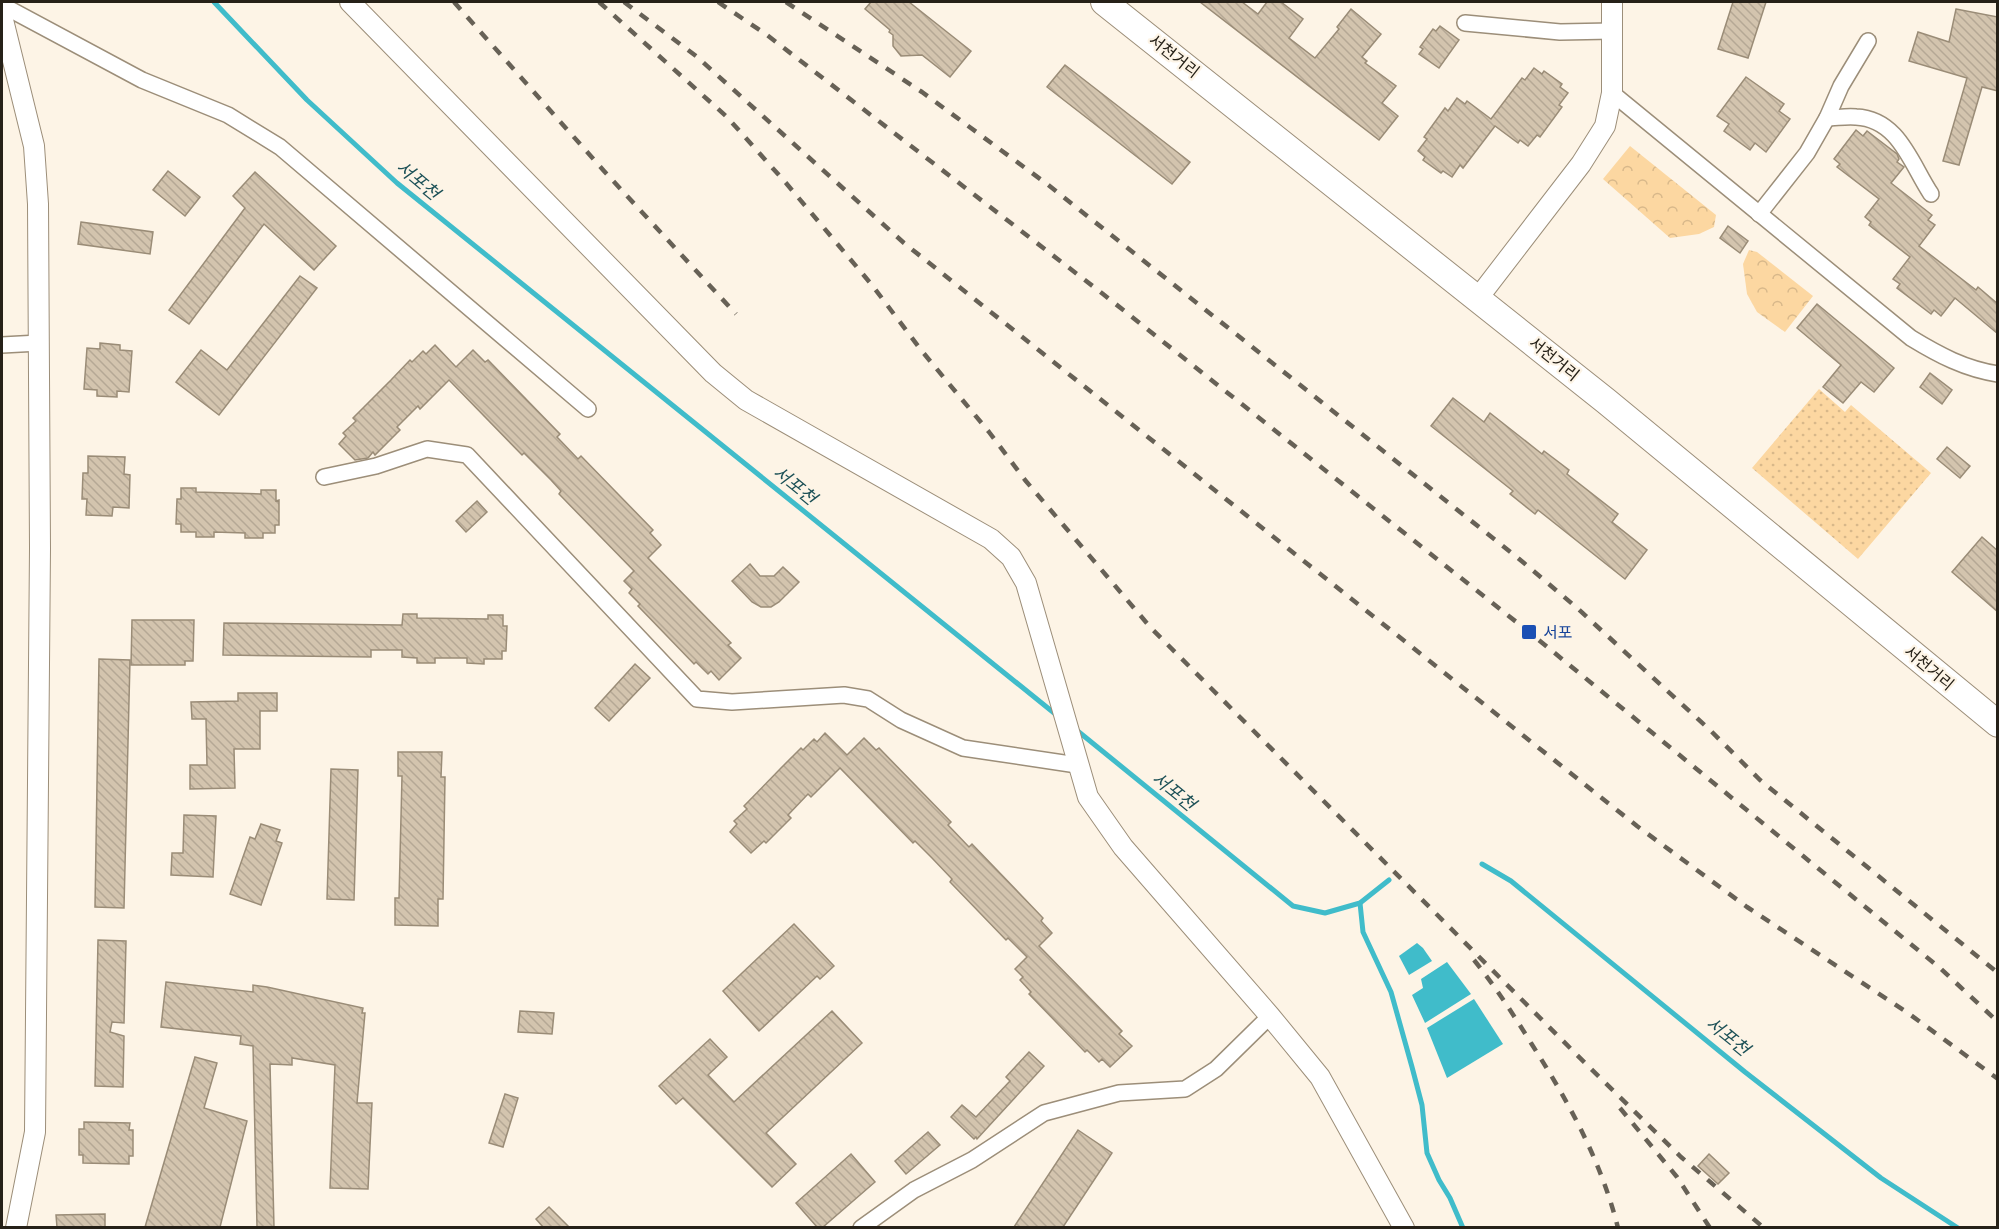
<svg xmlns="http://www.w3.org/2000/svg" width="1999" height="1229" font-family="'Roboto Condensed','Noto Sans KR',sans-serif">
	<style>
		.forest { fill: url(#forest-crowns) }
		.park { fill: url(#park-dots) }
		.water { fill: #40bcca }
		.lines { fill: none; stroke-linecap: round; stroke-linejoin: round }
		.stream { stroke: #40bcca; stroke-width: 5 }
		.building { fill: url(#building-back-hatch); stroke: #9a8c77; stroke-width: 1.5 }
		.minor-casing { stroke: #9c8e79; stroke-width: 18 }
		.tertiary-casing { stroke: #9c8e79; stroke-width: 22 }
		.primary-casing { stroke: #9c8e79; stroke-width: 28 }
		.minor { stroke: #fff; stroke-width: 15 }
		.tertiary { stroke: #fff; stroke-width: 20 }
		.primary { stroke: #fff; stroke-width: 26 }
		.rail { stroke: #676156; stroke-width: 4.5; stroke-dasharray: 10 10; stroke-linecap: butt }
		.transit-dot { fill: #1a4fb4; stroke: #fdf4e6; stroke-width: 2 }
		.labels { text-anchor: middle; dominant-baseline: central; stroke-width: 4.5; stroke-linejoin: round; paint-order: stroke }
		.street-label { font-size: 16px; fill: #262118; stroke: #fdf4e6 }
		.transit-label { font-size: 16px; fill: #164399; stroke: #fdf4e6; text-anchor: start }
		.water-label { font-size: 18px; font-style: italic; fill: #1d5157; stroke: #fdf4e6 }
	</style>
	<defs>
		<pattern id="forest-crowns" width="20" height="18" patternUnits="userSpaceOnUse" patternTransform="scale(1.5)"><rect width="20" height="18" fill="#fcd7a1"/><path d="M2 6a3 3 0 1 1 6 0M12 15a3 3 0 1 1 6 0" fill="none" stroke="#d8b88a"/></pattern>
		<pattern id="park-dots" width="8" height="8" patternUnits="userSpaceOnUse" patternTransform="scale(1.5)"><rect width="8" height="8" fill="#fcd7a1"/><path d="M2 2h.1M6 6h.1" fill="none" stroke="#d8b88a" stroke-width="1.8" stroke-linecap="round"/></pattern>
		<pattern id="building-back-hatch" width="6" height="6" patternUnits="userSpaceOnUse" patternTransform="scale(1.5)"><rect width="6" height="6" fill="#d3c4ae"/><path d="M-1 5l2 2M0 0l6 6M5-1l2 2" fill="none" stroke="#b5a895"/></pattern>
	</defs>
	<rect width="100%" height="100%" fill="#fdf4e6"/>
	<g class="forest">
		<polygon points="1630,146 1716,215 1714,227 1699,234 1670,238 1603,179"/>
		<polygon points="1749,250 1757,252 1813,296 1785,332 1757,312 1747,294 1743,264"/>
	</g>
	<polygon class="park" points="1819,389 1845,412 1851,405 1931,473 1858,559 1752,468"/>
	<g class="water">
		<polygon points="1417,943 1423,948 1432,961 1409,975 1399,956"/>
		<polygon points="1447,962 1471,994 1425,1023 1412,995 1423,988 1421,979"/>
		<polygon points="1474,999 1503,1044 1447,1078 1427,1028"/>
	</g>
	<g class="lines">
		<g class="stream">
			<polyline points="214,2 307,100 397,183 1059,717"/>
			<polyline points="1074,728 1293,906 1325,913 1360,903 1389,880"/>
			<polyline points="1482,864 1511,881 1745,1072 1881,1178 1958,1228"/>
			<polyline points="1360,903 1363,932 1391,992 1412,1067 1422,1105 1427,1153 1439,1180 1450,1198 1463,1228"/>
		</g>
	</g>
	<g class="building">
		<polygon points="871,2 909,2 971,51 950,77 922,55 901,56 893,46 893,35 889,32 890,30 865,9"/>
		<polygon points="1200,2 1242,2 1258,14 1267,2 1281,2 1303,19 1289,38 1315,58 1339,29 1337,27 1351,9 1381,34 1362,57 1367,61 1365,63 1396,86 1382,103 1398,116 1379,140"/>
		<polygon points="1733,2 1766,2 1748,58 1718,49"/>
		<polygon points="1956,9 1998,17 1998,91 1982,87 1959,165 1943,161 1967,78 1909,61 1918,32 1949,42"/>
		<polygon points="1440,26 1459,40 1439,68 1419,54 1423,49 1420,47 1433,29 1436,31"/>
		<polygon points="1065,65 1190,162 1172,184 1047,87"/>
		<polygon points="1534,68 1542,74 1544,71 1562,84 1560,87 1568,93 1559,105 1562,107 1540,137 1537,135 1528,146 1520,140 1518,143 1495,126 1463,168 1460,165 1452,177 1443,171 1441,173 1423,160 1425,157 1418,151 1427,139 1424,137 1445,108 1448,111 1457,98 1465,104 1467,101 1491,119 1522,78 1525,80"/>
		<polygon points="1746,77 1784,104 1779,111 1790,119 1766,152 1755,143 1750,150 1724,131 1729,124 1717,116"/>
		<polygon points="1856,130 1863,136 1867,131 1897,154 1899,159 1897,162 1904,167 1891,183 1932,215 1928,220 1935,225 1919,246 1976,290 1978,287 1998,304 1998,334 1955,298 1941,316 1934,310 1931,314 1897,288 1900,284 1893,279 1910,257 1869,225 1871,222 1865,217 1879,199 1837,167 1840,164 1834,159"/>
		<polygon points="168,171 200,197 185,216 153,190"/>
		<polygon points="255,172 336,246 314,270 264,224 189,324 169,310 245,208 233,196"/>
		<polygon points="81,222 153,232 150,254 78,244"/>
		<polygon points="1728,226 1748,241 1740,253 1720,238"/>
		<polygon points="300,276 317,288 219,415 176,382 201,350 227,370"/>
		<polygon points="1817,304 1894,368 1874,392 1861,382 1843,403 1823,387 1841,365 1797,328"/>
		<polygon points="100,343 120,345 120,350 132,351 129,392 117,391 117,397 97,396 97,390 84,389 87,348 100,349"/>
		<polygon points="435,345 456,367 473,350 485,362 488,360 560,434 557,437 578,459 581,456 653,530 650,533 661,545 648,558 731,643 728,645 741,658 719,680 711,671 708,674 696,662 694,664 638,606 640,604 629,593 632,589 624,581 634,571 559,494 561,491 551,480 524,453 522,455 449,380 420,409 418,406 397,427 400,430 375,455 373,452 368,458 355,460 339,444 346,436 343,433 356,421 353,418 391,380 410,360 412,362 423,351 426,354"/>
		<polygon points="1930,373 1952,390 1942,404 1920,387"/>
		<polygon points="1453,398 1484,422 1490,413 1542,454 1544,451 1569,470 1567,474 1618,514 1612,522 1647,550 1625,579 1538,510 1535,514 1510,494 1513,491 1431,426"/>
		<polygon points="1947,447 1970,466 1960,478 1937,459"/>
		<polygon points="88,456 125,457 124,474 130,475 129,508 113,507 112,516 86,515 87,499 82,499 83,473 88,473"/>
		<polygon points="181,488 196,488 196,492 261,494 261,490 276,490 276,501 279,500 279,525 275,525 275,533 263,533 263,538 245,538 245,533 214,532 214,537 196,537 196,532 181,532 181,524 176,524 177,499 181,499"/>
		<polygon points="477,501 487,512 466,532 456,521"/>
		<polygon points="1982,537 1998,551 1998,612 1952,572"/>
		<polygon points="750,564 760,576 774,576 783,567 799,582 779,602 771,607 761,607 752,602 732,581"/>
		<polygon points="403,614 417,614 417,618 488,619 488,615 503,615 503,626 507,626 506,651 502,651 502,659 484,659 484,664 467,663 467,658 435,658 435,663 417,663 417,658 402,657 402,650 371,650 371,657 223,655 224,623 398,625 402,625"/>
		<polygon points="132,620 194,620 193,661 185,661 185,665 131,665"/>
		<polygon points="99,659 130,660 124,908 95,907"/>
		<polygon points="635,664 650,678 609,721 595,708"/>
		<polygon points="238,693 277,693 277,711 260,711 260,749 234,749 235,788 190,789 190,765 207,765 206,719 192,719 191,702 238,701"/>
		<polygon points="825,733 847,755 864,738 876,750 879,748 951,822 948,825 969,847 972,844 1043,918 1041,921 1052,933 1039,946 1122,1031 1119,1034 1132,1046 1110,1067 1102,1059 1099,1062 1087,1050 1085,1052 1029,994 1031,992 1020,980 1023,977 1015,969 1027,957 1008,938 1006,940 950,882 952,879 932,858 915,841 913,843 840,768 811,797 808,794 788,815 791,818 766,843 764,841 751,853 730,832 737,824 734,821 747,809 744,806 781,768 801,748 803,750 814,739 817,742"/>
		<polygon points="398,752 442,752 441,777 445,777 443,899 438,899 438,926 395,925 395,898 399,898 402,776 398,776"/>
		<polygon points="331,769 358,770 354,900 327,899"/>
		<polygon points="184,815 216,816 213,877 171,875 172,853 183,853"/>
		<polygon points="261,824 280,830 276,841 282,843 261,905 230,894 250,837 255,839"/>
		<polygon points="794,924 834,966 820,979 817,976 759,1031 723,991"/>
		<polygon points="98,940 126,941 124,1023 112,1022 110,1032 124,1036 123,1087 95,1086"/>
		<polygon points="166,982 253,992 253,985 267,987 363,1008 362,1013 365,1013 357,1103 372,1103 368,1189 330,1188 335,1065 292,1058 292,1065 270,1064 274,1227 257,1227 253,1046 240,1044 241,1036 161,1027"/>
		<polygon points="520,1011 554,1013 552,1034 518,1032"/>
		<polygon points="832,1011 862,1043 766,1133 796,1164 772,1187 683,1098 676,1104 659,1086 710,1039 727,1057 708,1075 734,1102"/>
		<polygon points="1029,1052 1044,1066 977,1139 976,1137 974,1139 951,1117 962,1105 976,1117 1010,1081 1006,1077"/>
		<polygon points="195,1057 217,1063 204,1108 247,1121 220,1227 145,1227"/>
		<polygon points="505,1094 518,1098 503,1147 489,1143"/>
		<polygon points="84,1122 130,1123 129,1130 133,1130 133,1156 129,1156 129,1164 83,1163 83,1155 79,1155 79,1129 84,1129"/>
		<polygon points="1078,1130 1112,1153 1063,1227 1014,1227"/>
		<polygon points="928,1132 940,1145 906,1174 895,1161"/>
		<polygon points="851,1154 875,1182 823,1227 817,1227 796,1203"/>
		<polygon points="1709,1154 1729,1173 1718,1184 1698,1166"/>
		<polygon points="549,1207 569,1227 543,1227 536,1219"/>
		<polygon points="105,1214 105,1227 57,1227 56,1215"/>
	</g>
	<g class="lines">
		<defs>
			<g id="minor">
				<polyline points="2,5 142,80 228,115 280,147 588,409"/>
				<polyline points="1465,23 1560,32 1612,31"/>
				<path d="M1612,93L1911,338C1939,355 1965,369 1998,374"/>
				<path d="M1827,118C1836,118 1846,116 1856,117C1899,119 1911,164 1931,194"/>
				<polyline points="1759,214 1807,153 1827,118 1841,86 1868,41"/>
				<polyline points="2,345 39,343"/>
				<polyline points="324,477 376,466 427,449 467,455 697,699 732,702 844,695 868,699 901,720 963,748 1077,765"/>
				<polyline points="861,1228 914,1190 972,1160 1044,1113 1119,1093 1185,1089 1216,1069 1270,1016"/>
			</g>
			<g id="tertiary">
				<polyline points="350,2 713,373 746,400 991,539 1011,557 1026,583 1088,797 1123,847 1270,1016 1320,1077 1404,1228"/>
				<polyline points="2,16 34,146 38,204 40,548 35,1132 16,1228"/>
				<polyline points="1478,298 1581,164 1605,126 1612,93 1612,2"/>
			</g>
			<polyline id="primary" points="1104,2 1606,401 1998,724"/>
		</defs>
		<use href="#minor" class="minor-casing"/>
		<use href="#tertiary" class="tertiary-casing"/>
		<use href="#primary" class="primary-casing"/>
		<use href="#minor" class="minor"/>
		<use href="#tertiary" class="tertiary"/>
		<use href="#primary" class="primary"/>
		<g class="rail">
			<polyline points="454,2 604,171 736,314"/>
			<polyline points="599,2 727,117 786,183 872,285 921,350 989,432 1025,480 1151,628 1588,1066 1681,1157 1764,1228"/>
			<polyline points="624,2 696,56 904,243 1637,826 1747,907 1908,1013 1998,1079"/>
			<polyline points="718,2 767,35 1103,294 1529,632 1940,968 1998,1022"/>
			<polyline points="786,2 922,92 1047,184 1518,558 1576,607 1711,731 1760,780 1998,973"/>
			<path d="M1474,960C1495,986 1513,1014 1531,1043C1568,1101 1601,1160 1618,1228"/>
			<polyline points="1620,1108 1677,1177 1710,1228"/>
		</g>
	</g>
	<rect class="transit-dot" x="1521" y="624" width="16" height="16" rx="3"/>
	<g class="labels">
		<g class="street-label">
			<text transform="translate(1174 56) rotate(38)">서천거리</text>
			<text transform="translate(1554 359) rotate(39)">서천거리</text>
			<text transform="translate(1929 668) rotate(40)">서천거리</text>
		</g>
		<g class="transit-label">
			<text x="1543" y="632">서포</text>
		</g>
		<g class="water-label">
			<text transform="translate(418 180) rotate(40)">서포천</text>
			<text transform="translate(795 485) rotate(39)">서포천</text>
			<text transform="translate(1174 791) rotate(39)">서포천</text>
			<text transform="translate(1728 1036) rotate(39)">서포천</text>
		</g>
	</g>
	<rect width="1999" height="1229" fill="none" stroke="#262118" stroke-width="6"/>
</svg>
